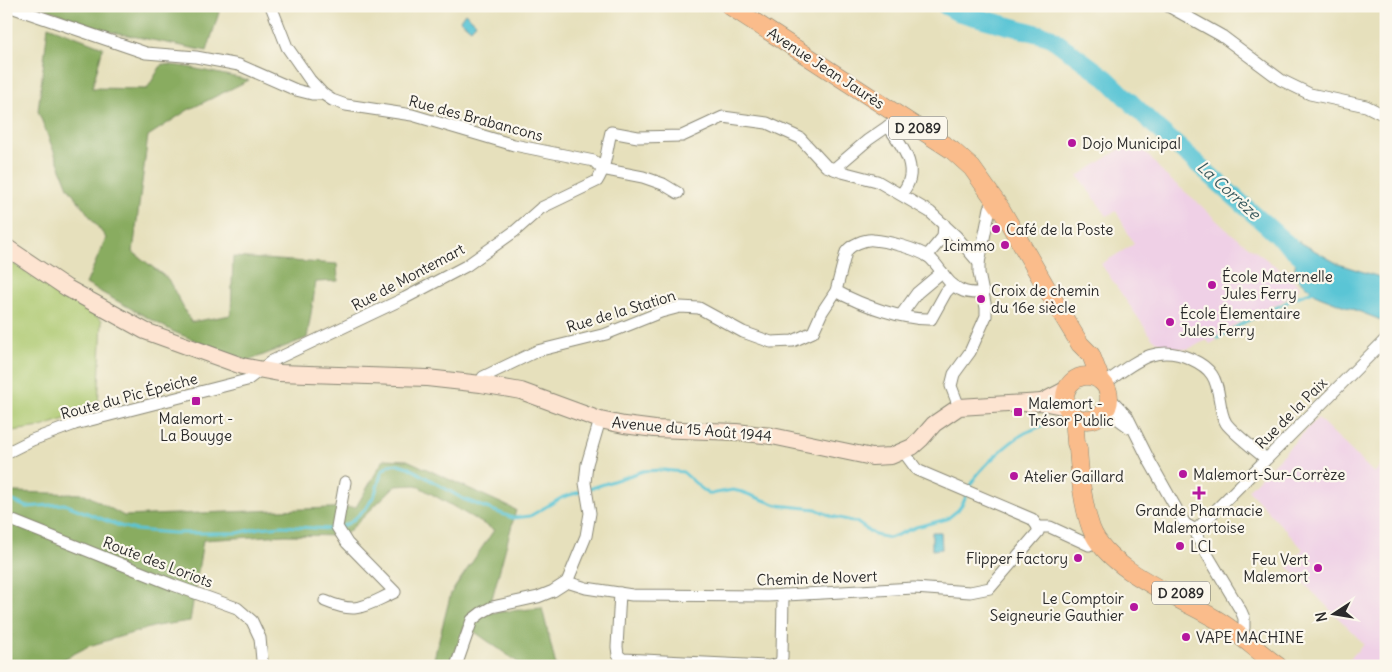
<svg xmlns="http://www.w3.org/2000/svg" width="1392" height="672" font-family="Delius,sans-serif">
	<style>
		.built { fill: #efd0e6 }
		.green { fill: #acc86e; stroke: #6c7a4c }
		.forest { fill: #89ac61; stroke: #5a6c46 }
		.water { fill: #5ac5d5; stroke: #427880 }
		.lines { fill: none; stroke-linecap: round; stroke-linejoin: round }
		.stream { stroke: #5ac5d5; stroke-width: 3 }
		.river { stroke: #5ac5d5; stroke-width: 18 }
		.street-casing { stroke: #888674; stroke-width: 13 }
		.secondary-casing { stroke: #888674; stroke-width: 18 }
		.primary-casing { stroke: #888674; stroke-width: 19 }
		.street { stroke: #fff; stroke-width: 11 }
		.secondary { stroke: #fde4d1; stroke-width: 16 }
		.primary { stroke: #fabc8b; stroke-width: 18 }
		.poi-dot { fill: #b5179e; stroke: #fbf7ec; stroke-width: 2 }
		.labels { text-anchor: middle; dominant-baseline: central; stroke-width: 4.5; stroke-linejoin: round; paint-order: stroke }
		.shield { fill: #fbf7ec; stroke: #696865; stroke-width: 1 }
		.shield-label { font-size: 14px; font-weight: bold; fill: #2b2b2b }
		.street-label { font-size: 15px; fill: #2b2b2b; stroke: #fbf7ec }
		.poi-label { font-size: 15px; fill: #2b2b2b; stroke: #fbf7ec; text-anchor: start }
		.water-label { font-size: 16px; font-style: italic; fill: #39595e; stroke: #fbf7ec }
	</style>
	<rect width="100%" height="100%" fill="#fbf7ec"/>
	<filter id="ink" filterUnits="userSpaceOnUse"><feTurbulence type="fractalNoise" baseFrequency=".02" numOctaves="2"/><feDisplacementMap in="SourceGraphic" scale="10" xChannelSelector="R" yChannelSelector="G"/><feConvolveMatrix kernelMatrix="1 2 1 2 8 2 1 2 1" color-interpolation-filters="sRGB"/></filter>
	<filter id="wash" filterUnits="userSpaceOnUse"><feTurbulence type="fractalNoise" baseFrequency=".0096" numOctaves="4" result="noise"/><feDisplacementMap in="SourceGraphic" scale="20" xChannelSelector="R" yChannelSelector="G"/><feGaussianBlur stdDeviation="1.12" result="paint"/><feColorMatrix in="noise" values="0 0 0 0 0 0 0 0 0 0 0 0 0 0 0 0 0 1.4 0 .05"/><feComposite in="paint" operator="in"/></filter>
	<g filter="url(#wash)">
		<rect width="100%" height="100%" fill="#e6e0bc"/>
		<g class="built">
			<polygon points="1128,144 1140,146 1165,175 1195,200 1228,231 1289,276 1300,287 1291,296 1280,303 1266,308 1218,334 1214,337 1217,340 1210,344 1207,340 1188,349 1167,347 1152,338 1101,264 1134,244 1116,211 1107,216 1078,176"/>
			<polygon points="1318,418 1374,473 1386,461 1386,666 1343,666 1364,644 1287,566 1303,549 1248,490"/>
		</g>
		<polygon class="green" points="6,259 102,320 98,408 41,427 6,432"/>
		<g class="forest">
			<polygon points="39,6 221,6 207,51 107,31"/>
			<polygon points="48,26 103,47 92,88 147,89 162,64 187,67 249,80 188,110 148,136 133,252 168,279 191,322 231,315 233,257 337,264 338,281 316,282 307,338 248,361 174,332 86,284 106,238 68,187 38,111"/>
			<polygon points="384,459 407,460 516,510 488,613 542,608 556,666 523,666 465,625 450,666 432,666 451,593 494,530 416,485 395,486 344,536 285,535 203,540 190,621 156,626 89,646 62,660 66,666 6,666 6,495 14,492 85,494 124,516 356,507"/>
		</g>
		<g class="water">
			<polygon points="465,13 476,23 471,29 460,20"/>
			<polygon points="1298,241 1338,264 1386,279 1386,322 1317,295 1294,276"/>
			<polygon points="932,532 941,532 942,549 932,550"/>
		</g>
		<g class="lines">
			<g class="stream">
				<polyline points="1218,338 1245,322 1284,304 1294,298 1316,290"/>
				<path d="M969,488C975,472 1009,442 1025,433C1037,427 1050,424 1061,418"/>
				<polyline points="589,489 643,471 663,470 683,472 702,489 710,494 733,490 742,492 777,505 816,509 831,516 856,522 875,535 890,538 916,527 947,519 958,510 963,503 967,494"/>
				<polyline points="6,498 27,507 64,504 120,526 136,530 173,533 238,533 259,528 282,526 329,529 341,527 351,522 367,507 375,494 382,471 389,465 398,464 408,467 463,499 513,518 530,516 563,497 583,491"/>
			</g>
			<polyline class="river" points="946,6 957,12 1050,37 1106,78 1154,125 1314,268"/>
		</g>
	</g>
	<g filter="url(#ink)">
		<g class="lines">
			<defs>
				<g id="street">
					<polyline points="8,6 146,53 196,57 239,65 296,90 312,94 323,94"/>
					<polyline points="271,6 287,47 310,80 323,94 332,100 346,105 412,115 514,145 594,161 602,169 643,177 663,184 678,193"/>
					<polyline points="1168,6 1222,36 1281,80 1310,94 1366,106 1386,116"/>
					<path d="M888,126C903,147 922,171 901,194"/>
					<polyline points="834,169 868,140 894,122 899,116"/>
					<polyline points="927,256 943,237 944,224"/>
					<path d="M836,291C861,305 903,320 931,319L946,292L953,285"/>
					<polyline points="901,315 917,293 942,272"/>
					<path d="M481,384L483,377L537,351L606,334L661,312L680,307L699,308L743,332L771,342L793,341L813,332L822,312L836,291L846,252C850,245 865,239 873,240C888,241 917,249 929,257C941,267 946,284 961,290C968,294 976,293 984,293"/>
					<path d="M1104,384C1133,364 1154,342 1191,359C1200,363 1207,367 1212,375C1221,388 1218,410 1226,423C1231,431 1258,452 1266,459"/>
					<polyline points="1110,398 1127,416 1150,462 1185,524 1196,530"/>
					<polyline points="959,407 951,386 954,374 970,352 986,316 986,308 979,273 979,263 990,208 997,203"/>
					<polyline points="1100,417 1114,416 1129,427"/>
					<polyline points="903,451 917,470 1032,519 1038,527"/>
					<path d="M6,453L32,440L75,424L247,380L272,361L405,298L466,266L515,231L541,208L597,181C606,168 607,147 611,132L638,137L682,136L723,117L767,123L800,138L826,166L842,172L877,181L930,212L956,236L979,263"/>
					<polyline points="6,518 173,585 237,608 252,621 260,638 262,660 261,666"/>
					<polyline points="1038,527 1050,527 1089,545 1098,541"/>
					<polyline points="1196,530 1386,339"/>
					<polyline points="1196,530 1198,539 1241,611 1244,618 1244,628"/>
					<polyline points="567,582 586,588 632,595 768,596 914,588 970,592 990,588 1038,532 1038,527"/>
					<polyline points="620,593 617,647 618,655 623,659 766,666"/>
					<path d="M325,601C358,615 364,606 395,592L347,543L337,527L345,482"/>
					<polyline points="456,666 472,620 481,613 492,607 538,597 553,591 567,582 586,536 590,513 585,483 587,464 600,420"/>
					<polyline points="770,666 776,665 781,662 782,657 783,595"/>
				</g>
				<g id="secondary">
					<polyline points="6,247 67,288 145,331 242,366 279,373 427,378 481,384 521,391 600,420 624,425 655,429 736,432 772,436 872,457 891,456 912,447 921,439 934,424 959,407 1042,402 1067,407"/>
					<polyline points="1042,402 1067,389"/>
				</g>
				<g id="primary">
					<polyline points="730,6 952,150 972,168 1001,209 1057,306 1080,344 1091,355 1101,381"/>
					<circle cx="1087" cy="398" r="22"/>
					<path d="M1074,416L1076,443L1078,449C1080,475 1082,503 1091,528C1106,569 1178,597 1214,618C1237,631 1256,650 1278,666"/>
				</g>
			</defs>
			<use href="#street" class="street-casing"/>
			<use href="#secondary" class="secondary-casing"/>
			<use href="#primary" class="primary-casing"/>
			<use href="#street" class="street"/>
			<use href="#secondary" class="secondary"/>
			<use href="#primary" class="primary"/>
		</g>
	</g>
	<g class="poi-dot">
		<circle cx="1072" cy="143" r="5"/>
		<circle cx="996" cy="229" r="5"/>
		<circle cx="1005" cy="245" r="5"/>
		<circle cx="1212" cy="285" r="5"/>
		<circle cx="981" cy="299" r="5"/>
		<circle cx="1170" cy="322" r="5"/>
		<rect x="191" y="396" width="10" height="10" rx="2.5"/>
		<rect x="1013" y="407" width="10" height="10" rx="2.5"/>
		<circle cx="1183" cy="474" r="5"/>
		<circle cx="1014" cy="476" r="5"/>
		<path d="M1196.5 485.5h5v5h5v5h-5v5h-5v-5h-5v-5h5z"/>
		<circle cx="1180" cy="546" r="5"/>
		<circle cx="1078" cy="558" r="5"/>
		<circle cx="1318" cy="568" r="5"/>
		<circle cx="1134" cy="607" r="5"/>
		<circle cx="1186" cy="637" r="5"/>
	</g>
	<g class="labels">
		<g class="shield">
			<rect x="889" y="116.5" width="58" height="23" rx="4"/>
			<rect x="1152" y="581.5" width="58" height="23" rx="4"/>
		</g>
		<g class="shield-label">
			<text x="918" y="128">D 2089</text>
			<text x="1181" y="593">D 2089</text>
		</g>
		<g class="street-label">
			<text transform="translate(826 68) rotate(33)">Avenue Jean Jaurès</text>
			<text transform="translate(476 118) rotate(15)">Rue des Brabancons</text>
			<text transform="translate(408 277) rotate(-28)">Rue de Montemart</text>
			<text transform="translate(621 311) rotate(-17)">Rue de la Station</text>
			<text transform="translate(129 396) rotate(-15)">Route du Pic Épeiche</text>
			<text transform="translate(1291 413) rotate(-45)">Rue de la Paix</text>
			<text transform="translate(692 429) rotate(5)">Avenue du 15 Août 1944</text>
			<text transform="translate(158 562) rotate(21)">Route des Loriots</text>
			<text transform="translate(817 578) rotate(-2)">Chemin de Novert</text>
		</g>
		<g class="poi-label">
			<text x="1082" y="143">Dojo Municipal</text>
			<text x="1006" y="229">Café de la Poste</text>
			<text x="995" y="245" text-anchor="end">Icimmo</text>
			<text x="1222" y="276">École Maternelle<tspan x="1222" dy="17">Jules Ferry</tspan></text>
			<text x="991" y="290">Croix de chemin<tspan x="991" dy="17">du 16e siècle</tspan></text>
			<text x="1180" y="313">École Élementaire<tspan x="1180" dy="17">Jules Ferry</tspan></text>
			<text x="1028" y="403">Malemort -<tspan x="1028" dy="17">Trésor Public</tspan></text>
			<text x="196" y="418" text-anchor="middle">Malemort -<tspan x="196" dy="17">La Bouyge</tspan></text>
			<text x="1193" y="474">Malemort-Sur-Corrèze</text>
			<text x="1024" y="476">Atelier Gaillard</text>
			<text x="1199" y="510" text-anchor="middle">Grande Pharmacie<tspan x="1199" dy="17">Malemortoise</tspan></text>
			<text x="1190" y="546">LCL</text>
			<text x="1068" y="558" text-anchor="end">Flipper Factory</text>
			<text x="1308" y="559" text-anchor="end">Feu Vert<tspan x="1308" dy="17">Malemort</tspan></text>
			<text x="1124" y="598" text-anchor="end">Le Comptoir<tspan x="1124" dy="17">Seigneurie Gauthier</tspan></text>
			<text x="1196" y="637">VAPE MACHINE</text>
		</g>
		<g class="water-label">
			<text transform="translate(1229 190) rotate(42)">La Corrèze</text>
		</g>
	</g>
	<rect width="1392" height="672" fill="none" stroke="#fbf7ec" stroke-width="25"/>
	<g transform="translate(1334 614) rotate(258)" stroke="#fbf7ec" stroke-width="4" paint-order="stroke">
	<path d="M0-4L9 19L0 12L-9 19Z" fill="#2b2b2b"/>
	<text y="-8" font-size="14" font-weight="bold" text-anchor="middle" fill="#2b2b2b">N</text>
	</g>
</svg>
